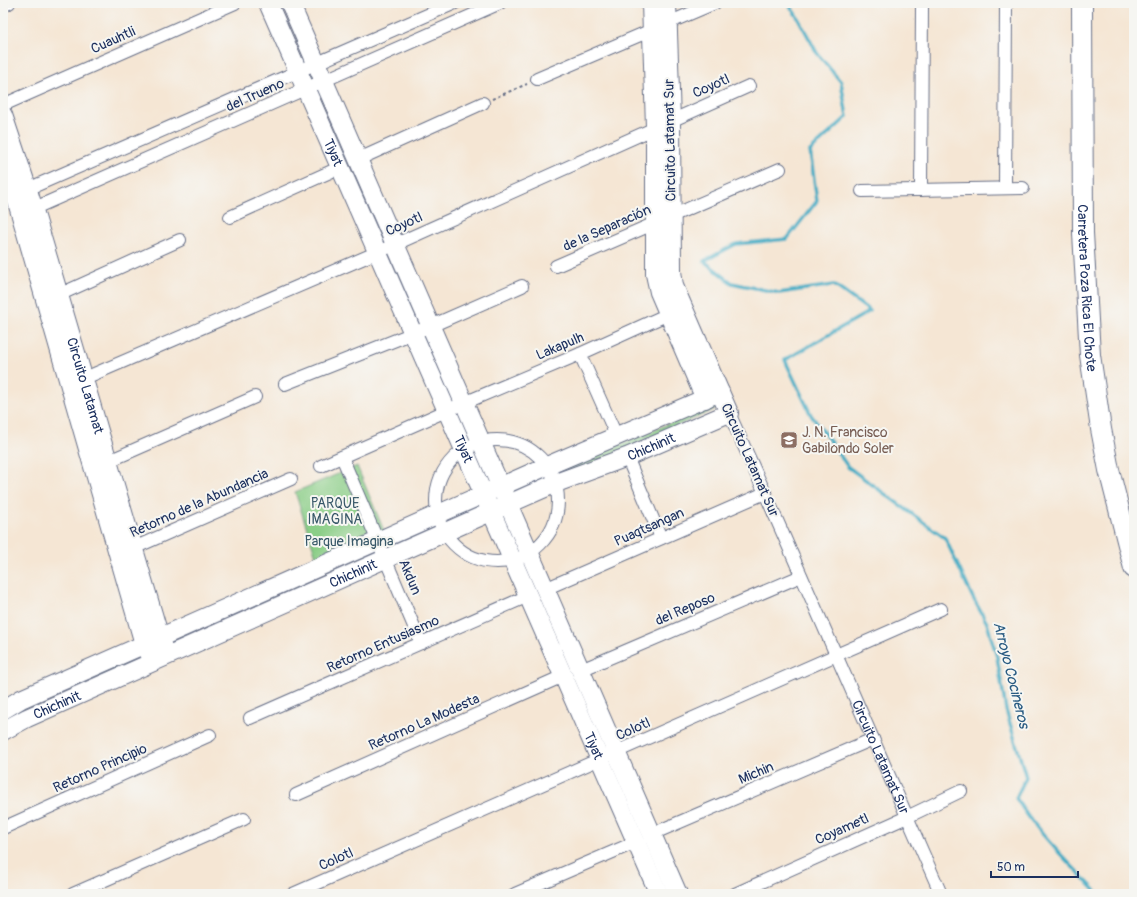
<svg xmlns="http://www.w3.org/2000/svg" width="1137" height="897" font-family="Pangolin,sans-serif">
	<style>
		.green { fill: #8bce87; stroke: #537e72 }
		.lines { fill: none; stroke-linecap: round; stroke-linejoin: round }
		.stream { stroke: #44acc4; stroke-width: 3.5 }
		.street-casing { stroke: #676f87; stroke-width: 14 }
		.secondary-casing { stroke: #676f87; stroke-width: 20 }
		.primary-casing { stroke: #676f87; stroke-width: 22 }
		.path { stroke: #676f87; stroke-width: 2; stroke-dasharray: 3 3; stroke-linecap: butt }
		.street { stroke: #fff; stroke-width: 12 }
		.secondary { stroke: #fff; stroke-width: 18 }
		.primary { stroke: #fff; stroke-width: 20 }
		.labels { text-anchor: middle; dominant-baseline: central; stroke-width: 4; stroke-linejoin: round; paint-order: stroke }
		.street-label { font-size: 14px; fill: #1b2f5e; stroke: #f6f6f2 }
		.education-label { font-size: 14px; fill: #785e54; stroke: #f6f6f2; text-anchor: start }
		.park-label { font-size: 14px; fill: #375768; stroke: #f6f6f2 }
		.water-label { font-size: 15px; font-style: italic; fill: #295b82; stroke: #f6f6f2 }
	</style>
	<rect width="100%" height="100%" fill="#f6f6f2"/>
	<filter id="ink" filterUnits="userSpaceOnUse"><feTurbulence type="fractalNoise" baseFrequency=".025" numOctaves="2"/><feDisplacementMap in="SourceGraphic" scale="8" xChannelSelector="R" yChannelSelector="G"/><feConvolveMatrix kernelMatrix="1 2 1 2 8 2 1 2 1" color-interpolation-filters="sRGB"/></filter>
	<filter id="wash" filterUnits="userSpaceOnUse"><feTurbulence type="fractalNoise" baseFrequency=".012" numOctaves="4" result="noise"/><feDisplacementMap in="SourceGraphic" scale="16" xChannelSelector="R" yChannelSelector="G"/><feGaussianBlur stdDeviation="0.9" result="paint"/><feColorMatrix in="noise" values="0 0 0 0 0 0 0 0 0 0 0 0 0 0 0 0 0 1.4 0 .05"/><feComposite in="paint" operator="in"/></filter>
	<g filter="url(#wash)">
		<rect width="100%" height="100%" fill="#f5e6d4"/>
		<g class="green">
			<polygon points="714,404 716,409 509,499 507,494"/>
			<polygon points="357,466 390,545 472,510 474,514 167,648 165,643 322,575 295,492"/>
			<polygon points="140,654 142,659 3,723 3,718 23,707"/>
		</g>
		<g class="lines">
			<path class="stream" d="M788,3L798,18L817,53L841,82L847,117L810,151L817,201L787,239L736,244L704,261L732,283L779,293L834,285L870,311L785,360L811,415L832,444L848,467L945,538L973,598L987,623L997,657L1006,710L1026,777L1016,798C1038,834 1070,864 1099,894"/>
		</g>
	</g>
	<g filter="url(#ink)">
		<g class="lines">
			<defs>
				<g id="street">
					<polyline points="3,6 9,3"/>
					<polyline points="537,79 715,3"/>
					<polyline points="3,105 235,3"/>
					<polyline points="359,159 483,103"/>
					<polyline points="1005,188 1006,3"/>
					<polyline points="921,190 922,3"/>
					<polyline points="862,191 1023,188"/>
					<polyline points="21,192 455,3"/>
					<polyline points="28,211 500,3"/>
					<polyline points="230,217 341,167"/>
					<polyline points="556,266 780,169"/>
					<polyline points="52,298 180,240"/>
					<polyline points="580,354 616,435"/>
					<polyline points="78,381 378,252 749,86"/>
					<polyline points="285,384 431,326 522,286"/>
					<path id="s1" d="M729,413L765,493L941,894"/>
					<circle cx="497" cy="501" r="61"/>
					<polyline points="342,457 421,643"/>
					<polyline points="627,457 661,538"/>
					<polyline points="102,464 255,397"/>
					<polyline points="321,466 464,403 580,354 675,311"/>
					<polyline points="127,551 291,479"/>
					<polyline points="545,589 765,493"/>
					<polyline points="581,670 801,576"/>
					<polyline points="250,718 528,596"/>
					<polyline points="296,795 563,676"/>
					<polyline points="3,828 210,735"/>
					<polyline points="652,834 873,739"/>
					<polyline points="73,894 244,819"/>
					<polyline points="293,894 941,609"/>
					<polyline points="515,894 636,842"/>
					<polyline points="735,894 907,817 961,791"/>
				</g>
				<g id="secondary">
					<path id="s2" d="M268,3L659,894"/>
					<polyline points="290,3 678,894"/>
					<polyline points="651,3 655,127 655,274 659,292 705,399"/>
					<path id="s3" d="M3,115L28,190L163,648"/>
					<polyline points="3,157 15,195 144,644 149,655"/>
					<polyline points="3,710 21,699 547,466 720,392"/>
					<path id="s4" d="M3,731L27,718L556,483L627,457L729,413L674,286L672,271L671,120L667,3"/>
				</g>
				<g id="primary">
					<path id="s5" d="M1082,3L1083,233L1090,355L1101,429L1109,470L1134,568"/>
				</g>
			</defs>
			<use href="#street" class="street-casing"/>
			<use href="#secondary" class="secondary-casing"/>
			<use href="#primary" class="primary-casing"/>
			<polyline class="path" points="492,99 527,84"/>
			<use href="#street" class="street"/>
			<use href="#secondary" class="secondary"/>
			<use href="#primary" class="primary"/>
		</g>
	</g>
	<defs>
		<symbol id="school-square" viewBox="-11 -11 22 22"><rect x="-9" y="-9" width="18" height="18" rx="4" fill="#8d6e63" stroke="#f6f6f2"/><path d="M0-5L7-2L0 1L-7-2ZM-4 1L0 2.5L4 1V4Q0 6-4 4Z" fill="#fff"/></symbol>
	</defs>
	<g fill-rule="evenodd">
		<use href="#school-square" x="779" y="430" width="20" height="20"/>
	</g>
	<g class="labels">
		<g class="street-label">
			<text transform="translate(113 40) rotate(-24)">Cuauhtli</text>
			<text transform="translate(711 86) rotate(-24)">Coyotl</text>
			<text transform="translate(255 95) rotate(-24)">del Trueno</text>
			<text transform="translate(670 140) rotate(-91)">Circuito Latamat Sur</text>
			<text stroke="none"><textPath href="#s2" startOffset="163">Tiyat</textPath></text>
			<text transform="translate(404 224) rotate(-24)">Coyotl</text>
			<text transform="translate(607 228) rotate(-24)">de la Separación</text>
			<text stroke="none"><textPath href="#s5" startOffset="285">Carretera Poza Rica El Chote</textPath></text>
			<text transform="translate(560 346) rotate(-23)">Lakapulh</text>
			<text stroke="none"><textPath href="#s3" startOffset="283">Circuito Latamat</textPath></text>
			<text stroke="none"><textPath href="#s4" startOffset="708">Chichinit</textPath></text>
			<text stroke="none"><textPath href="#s2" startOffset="487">Tiyat</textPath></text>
			<text transform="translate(750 460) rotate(66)">Circuito Latamat Sur</text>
			<text transform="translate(199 503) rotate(-24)">Retorno de la Abundancia</text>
			<text transform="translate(649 527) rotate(-24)">Puaqtsangan</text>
			<text stroke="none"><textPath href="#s4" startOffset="384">Chichinit</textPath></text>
			<text transform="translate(410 577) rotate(67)">Akdun</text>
			<text transform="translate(685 609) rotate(-23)">del Reposo</text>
			<text transform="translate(383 644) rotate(-24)">Retorno Entusiasmo</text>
			<text stroke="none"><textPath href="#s4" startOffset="60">Chichinit</textPath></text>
			<text transform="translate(424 722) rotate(-24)">Retorno La Modesta</text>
			<text transform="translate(633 729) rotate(-24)">Colotl</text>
			<text stroke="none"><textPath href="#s2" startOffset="811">Tiyat</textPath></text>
			<text stroke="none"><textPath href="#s1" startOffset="376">Circuito Latamat Sur</textPath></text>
			<text transform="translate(100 768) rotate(-24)">Retorno Principio</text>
			<text transform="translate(756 773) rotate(-23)">Michin</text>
			<text transform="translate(842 829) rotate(-24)">Coyametl</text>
			<text transform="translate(336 859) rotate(-24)">Colotl</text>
		</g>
		<g class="education-label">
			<text x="802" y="432">J. N. Francisco<tspan x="802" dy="16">Gabilondo Soler</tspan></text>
		</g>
		<g class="park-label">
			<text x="335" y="503">PARQUE<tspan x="335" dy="16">IMAGINA</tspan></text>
			<text x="349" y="541">Parque Imagina</text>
		</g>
		<g class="water-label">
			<text transform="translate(1011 675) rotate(76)">Arroyo Cocineros</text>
		</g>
	</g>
	<rect width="1137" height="897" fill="none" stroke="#f6f6f2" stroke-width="16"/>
	<path d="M991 871v6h87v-6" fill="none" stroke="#1b2f5e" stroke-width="2"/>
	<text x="997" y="871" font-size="12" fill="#1b2f5e" stroke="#f6f6f2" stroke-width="3" paint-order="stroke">50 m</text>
</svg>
